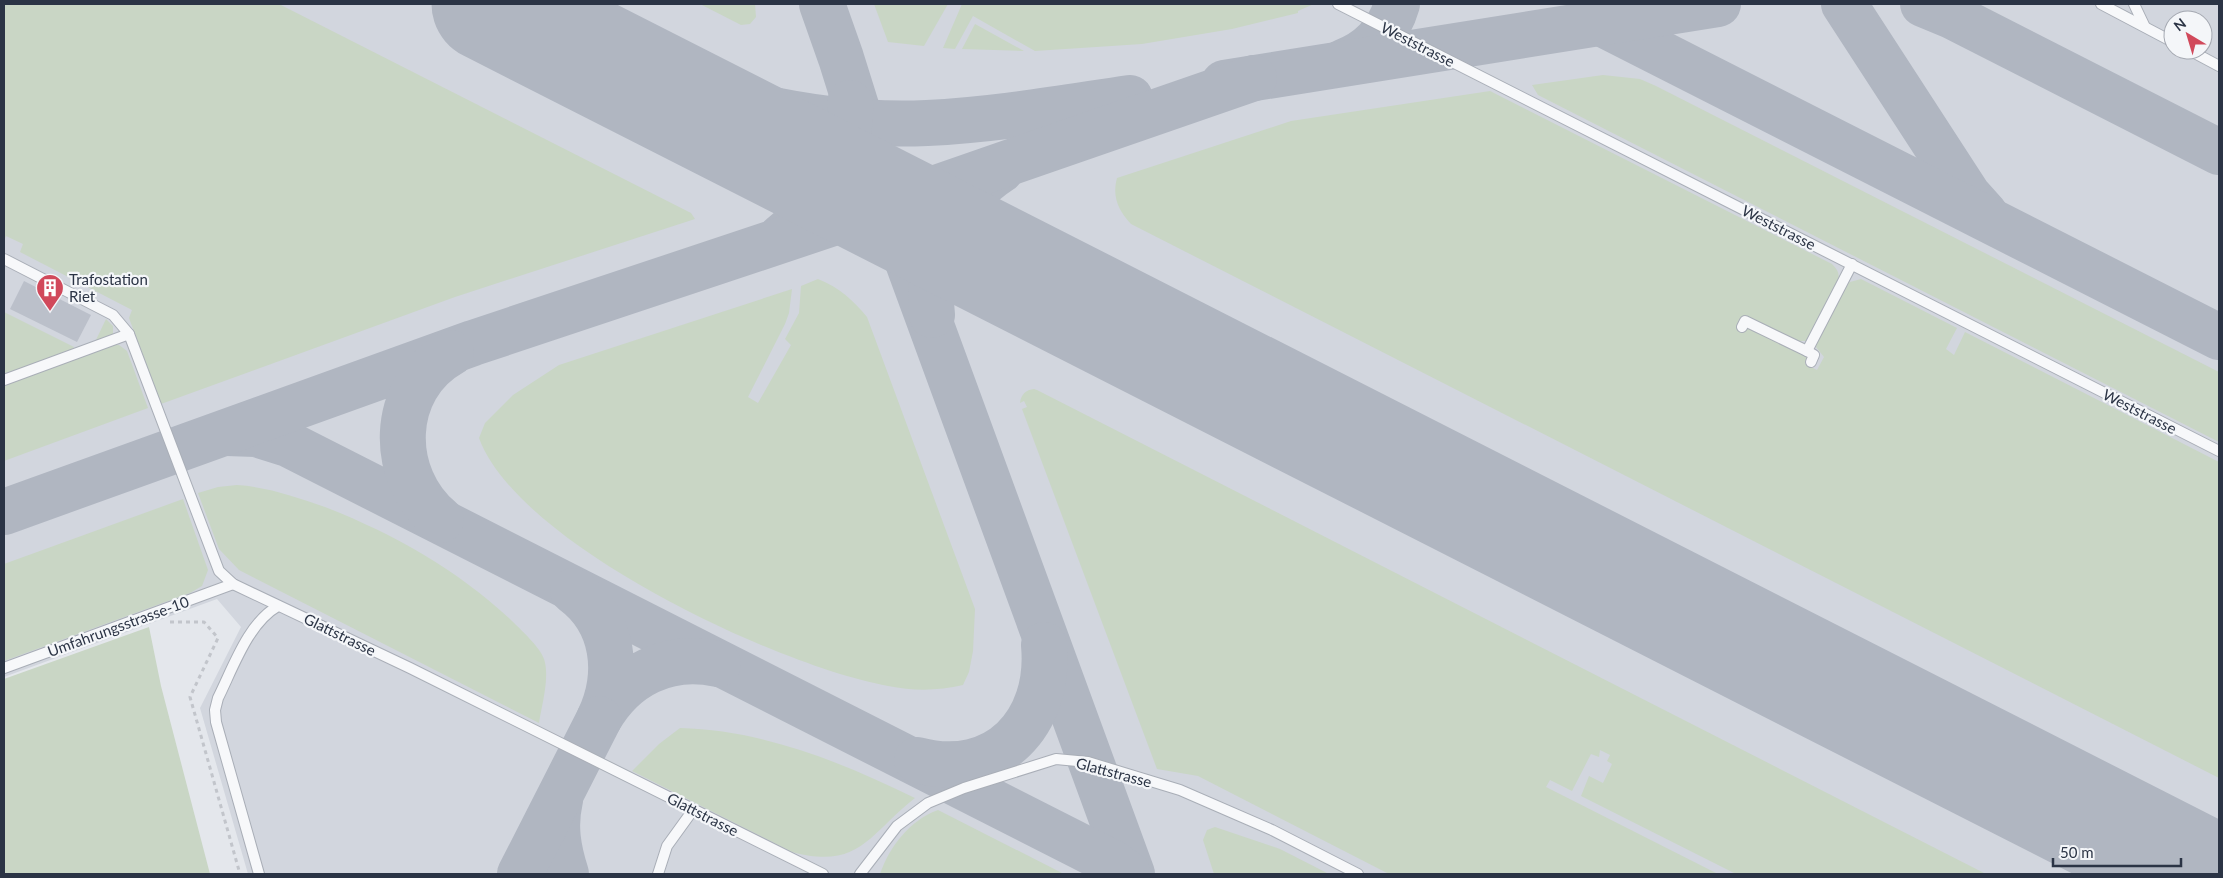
<svg xmlns="http://www.w3.org/2000/svg" width="2223" height="878" font-family="Lato,sans-serif">
	<style>
		.built { fill: #d2d6de; fill-rule: evenodd }
		.green { fill: #c9d6c5 }
		.lines { fill: none; stroke-linecap: round; stroke-linejoin: round }
		.taxiway { stroke: #b0b6c1; stroke-width: 46 }
		.runway { stroke: #b0b6c1; stroke-width: 115 }
		.building { fill: #bbc0ca }
		.service-casing { stroke: #a9aeb7; stroke-width: 12 }
		.path { stroke: #c2c5cb; stroke-width: 3; stroke-dasharray: 4 4; stroke-linecap: butt }
		.service { stroke: #f7f8fa; stroke-width: 10 }
		.labels { text-anchor: middle; dominant-baseline: central; stroke-width: 4.5; stroke-linejoin: round; paint-order: stroke }
		.street-label { font-size: 15px; fill: #2b3445; stroke: #f4f6f9 }
		.poi-label { font-size: 15px; fill: #2b3445; stroke: #f4f6f9; text-anchor: start }
	</style>
	<rect width="100%" height="100%" fill="#e4e7ec"/>
	<path class="built" d="M4,4H2219V874H248L200,708L241,627L217,599L4,677ZM2173,20H2203V50H2173Z"/>
	<g class="green">
		<polygon points="4,4 279,4 691,213 695,219 455,297 161,404 129,318 132,310 20,252 23,244 6,236 4,241"/>
		<polygon points="700,4 755,4 756,17 750,24 741,25"/>
		<polygon points="874,4 948,4 924,46 888,42"/>
		<polygon points="962,4 1314,4 1298,11 1298,13 1232,29 1142,44 1035,51 973,16 955,49 943,48"/>
		<polygon points="975,24 1024,51 962,49"/>
		<polygon points="1603,75 1640,79 1656,86 2219,372 2219,442 1538,95 1532,85"/>
		<path d="M1490,91L1832,264C1838,270 1840,274 1838,282L1810,337L1806,341H1793L1744,316L1738,328L1744,332L1747,325L1808,357L1805,364L1817,370L1824,357L1816,347L1817,340L1845,286L1850,282L1861,279L1957,328L1946,349L1954,355L1965,332L2219,462V778L1131,224C1118,210 1112,197 1117,178L1291,121Z"/>
		<path d="M818,279C840,288 853,300 867,317L975,609L973,651L969,672L963,685C938,691 913,691 888,686C780,667 518,545 479,438L485,423L513,395L559,365L792,289L789,313L785,324L748,397L758,403L791,345L785,339L799,313L801,286Z"/>
		<polygon points="4,312 74,347 72,351 4,376"/>
		<polygon points="106,319 113,326 113,334 95,342"/>
		<polygon points="111,345 119,345 127,351 148,408 4,461 4,384"/>
		<path d="M1034,389L1037,390L1986,874H1736L1581,796L1589,776L1603,783L1612,764L1607,761L1610,755L1600,750L1599,757L1591,754L1572,791L1550,780L1546,787L1718,874H1389L1198,776L1157,769L1022,409L1027,407L1024,401L1020,403C1021,394 1026,390 1034,389Z"/>
		<path d="M237,485C268,487 296,497 325,507C394,534 458,570 512,621C521,630 540,647 544,659C550,677 542,704 539,723L239,570L219,549L198,493L218,487Z"/>
		<polygon points="183,499 208,570 202,586 190,593 4,661 4,564"/>
		<polygon points="149,627 161,686 210,874 4,874 4,679"/>
		<path d="M680,728C763,730 841,762 915,798C869,834 860,870 792,852L632,771L659,744Z"/>
		<path d="M938,810L1064,874H880C889,847 910,820 938,810Z"/>
		<polygon points="1215,827 1280,849 1329,874 1214,874 1203,840 1207,830"/>
	</g>
	<g class="lines">
		<g class="taxiway">
			<polyline points="822,4 841,58 887,205 1132,874"/>
			<polyline points="1844,4 1968,195 1985,214"/>
			<polyline points="1923,4 1952,16 2219,152"/>
			<polyline points="1593,19 2219,337"/>
			<path d="M558,39C674,89 799,129 927,123C995,120 1062,108 1130,98"/>
			<path d="M1343,62C1370,52 1389,32 1397,4"/>
			<polyline points="1224,83 1718,4"/>
			<path d="M781,237C824,203 852,158 850,103"/>
			<path d="M932,315C926,259 953,201 1001,170"/>
			<polyline points="227,433 256,434 288,444 1113,863 1128,874"/>
			<polyline points="4,512 473,343 887,205 1254,78"/>
			<path d="M441,520C388,476 389,388 451,353"/>
			<path d="M573,591C615,622 620,675 599,719C624,675 668,653 718,664"/>
			<path d="M917,760C997,781 1051,723 1044,645"/>
			<path d="M560,800C554,826 558,849 566,874"/>
			<polyline points="520,874 599,719"/>
		</g>
		<polyline class="runway" points="489,4 2200,874"/>
	</g>
	<polygon class="building" points="24,281 91,315 77,342 10,309"/>
	<g class="lines">
		<defs>
			<g id="service">
				<polyline points="1338,4 2219,451"/>
				<polyline points="2101,4 2173,42"/>
				<polyline points="2134,4 2144,25"/>
				<polyline points="2189,50 2219,66"/>
				<polyline points="4,259 113,315 129,334 219,571 233,584 410,668 823,874"/>
				<polyline points="1742,327 1745,321 1807,351 1852,264"/>
				<polyline points="1807,351 1814,355 1811,362"/>
				<polyline points="4,380 129,334"/>
				<polyline points="4,668 233,584"/>
				<path d="M259,874L216,722L215,710L218,698C233,668 248,623 278,606"/>
				<polyline points="658,874 667,846 693,810"/>
				<polyline points="860,874 897,826 928,803 964,788 1056,759 1088,762 1180,790 1272,830 1358,874"/>
			</g>
		</defs>
		<use href="#service" class="service-casing"/>
		<polyline class="path" points="170,622 204,622 218,638 190,697 240,874"/>
		<use href="#service" class="service"/>
	</g>
	<defs>
		<symbol id="building-pin" viewBox="-11 -11 22 30"><path d="M0 17L-7.5 6A9.5 9.5 0 1 1 7.5 6Z" fill="#d1495b" stroke="#f4f6f9"/><path d="M-4-6H4V6H1V3H-1V6H-4ZM-2.5-4.3h1.7v1.8h-1.7ZM.8-4.3h1.7v1.8H.8ZM-2.5-1h1.7V.8h-1.7ZM.8-1h1.7V.8H.8Z" fill="#fff"/></symbol>
	</defs>
	<g fill-rule="evenodd">
		<use href="#building-pin" x="34" y="272" width="32" height="43"/>
	</g>
	<g class="labels">
		<g class="street-label">
			<text transform="translate(1418 44) rotate(27)">Weststrasse</text>
			<text transform="translate(1779 227) rotate(27)">Weststrasse</text>
			<text transform="translate(2140 411) rotate(27)">Weststrasse</text>
			<text transform="translate(118 626) rotate(-20)">Umfahrungsstrasse-10</text>
			<text transform="translate(340 634) rotate(26)">Glattstrasse</text>
			<text transform="translate(1114 772) rotate(15)">Glattstrasse</text>
			<text transform="translate(703 814) rotate(27)">Glattstrasse</text>
		</g>
		<g class="poi-label">
			<text x="69" y="279">Trafostation<tspan x="69" dy="17">Riet</tspan></text>
		</g>
	</g>
	<rect width="2223" height="878" fill="none" stroke="#2b3445" stroke-width="10"/>
	<g transform="translate(2188 35) rotate(322)"><circle r="24" fill="#f4f6f9" stroke="#a4a8b1"/>
	<path d="M0-4L9 19L0 12L-9 19Z" fill="#d1495b"/>
	<text y="-8" font-size="14" font-weight="bold" text-anchor="middle" fill="#2b3445">N</text>
	</g>
	<path d="M2053 858v8h128v-8" fill="none" stroke="#2b3445" stroke-width="2.5"/>
	<text x="2060" y="858" font-size="15" fill="#2b3445" stroke="#f4f6f9" stroke-width="4" paint-order="stroke">50 m</text>
</svg>
